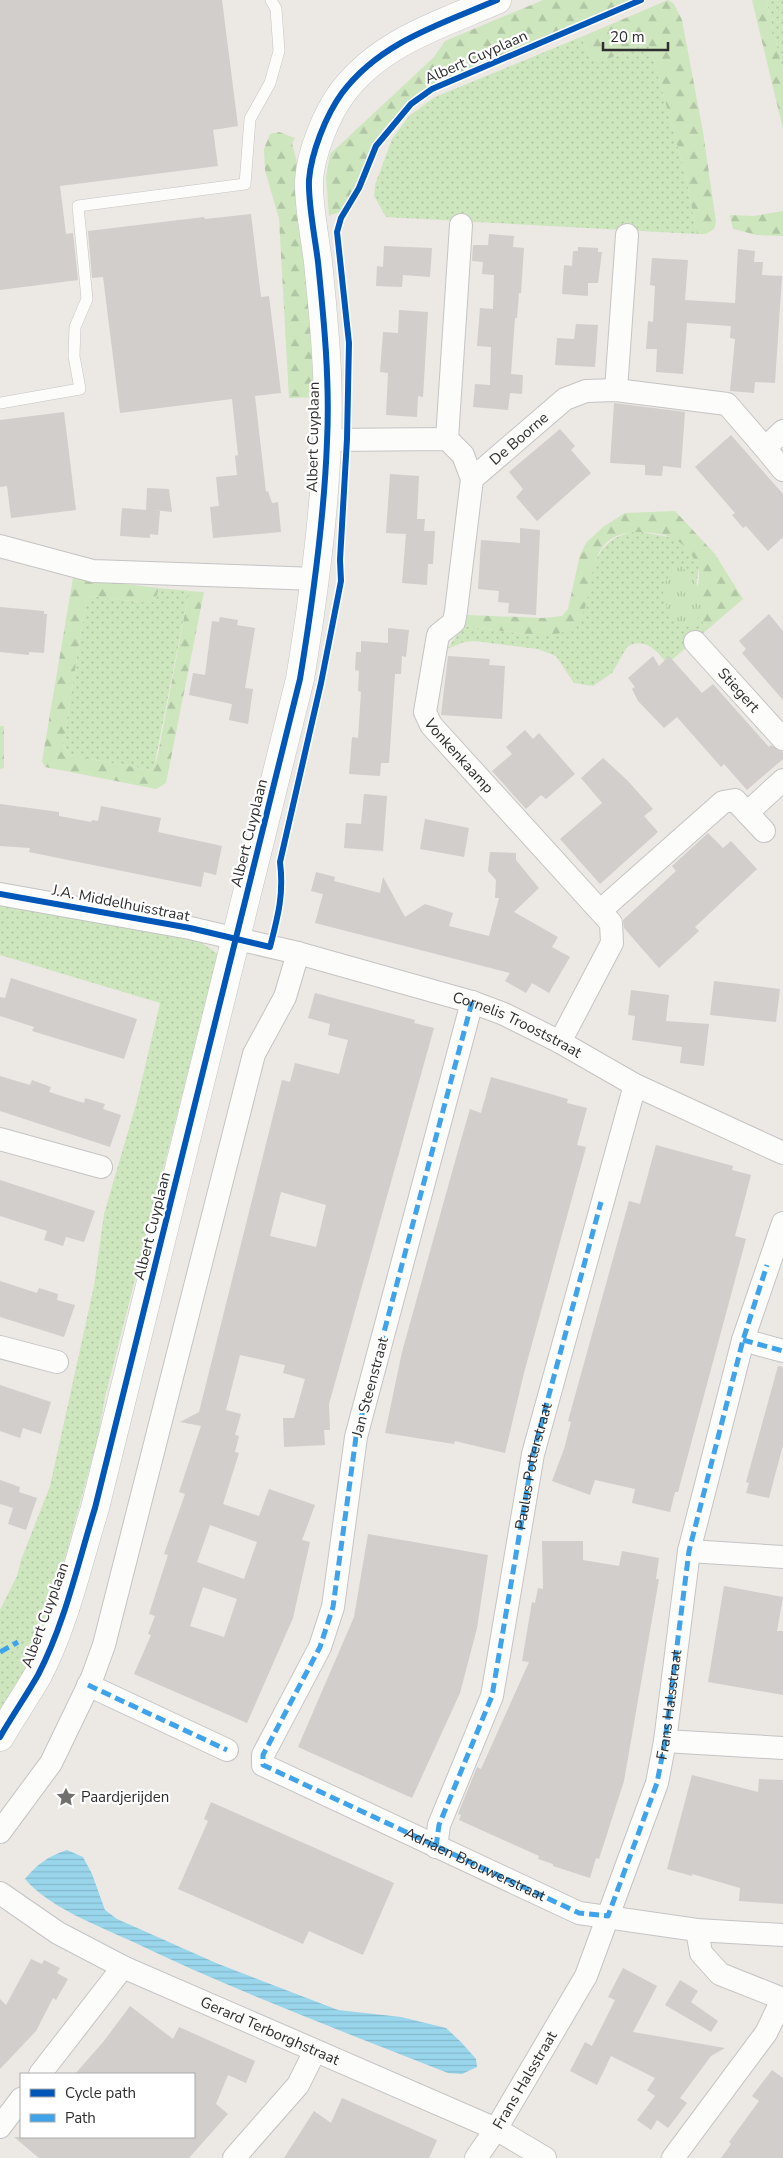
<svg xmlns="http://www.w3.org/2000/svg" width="783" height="2158" font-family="'Nunito Sans',sans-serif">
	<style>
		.grass { fill: url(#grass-dots) }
		.forest { fill: url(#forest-firs) }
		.park { fill: url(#park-tufts) }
		.water { fill: url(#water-rules) }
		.building { fill: #d1cecb; fill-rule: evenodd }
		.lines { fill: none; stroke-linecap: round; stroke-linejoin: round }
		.lane-casing { stroke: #c5c4c5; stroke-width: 12 }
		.street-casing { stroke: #c5c4c5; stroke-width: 24 }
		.secondary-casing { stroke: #c5c4c5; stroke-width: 29 }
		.lane { stroke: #fcfcfb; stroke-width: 11 }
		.street { stroke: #fcfcfb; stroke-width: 22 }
		.secondary { stroke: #fcfcfb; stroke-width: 28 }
		.quiet { stroke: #3ea3eb; stroke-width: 5; stroke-dasharray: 10 5; stroke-linecap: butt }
		.cycleway-casing { stroke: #fff; stroke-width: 9 }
		.cycleway { stroke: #0057b8; stroke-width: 6 }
		.labels { text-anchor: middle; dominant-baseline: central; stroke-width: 4.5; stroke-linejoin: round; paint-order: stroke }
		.street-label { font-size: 15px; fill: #2e2e2e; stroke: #fff }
		.poi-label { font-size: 15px; fill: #2e2e2e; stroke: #fff; text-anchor: start }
	</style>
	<defs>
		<pattern id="grass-dots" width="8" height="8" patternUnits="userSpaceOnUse" patternTransform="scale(1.25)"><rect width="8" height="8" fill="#cee6be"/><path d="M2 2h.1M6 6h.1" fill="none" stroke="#b1c6a4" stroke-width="1.8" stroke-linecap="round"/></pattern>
		<pattern id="forest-firs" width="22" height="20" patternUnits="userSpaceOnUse" patternTransform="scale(1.25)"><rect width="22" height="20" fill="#cee6be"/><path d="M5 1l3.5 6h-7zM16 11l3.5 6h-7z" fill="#b1c6a4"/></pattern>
		<pattern id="park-tufts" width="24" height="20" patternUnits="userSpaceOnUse" patternTransform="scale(1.25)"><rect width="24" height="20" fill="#cee6be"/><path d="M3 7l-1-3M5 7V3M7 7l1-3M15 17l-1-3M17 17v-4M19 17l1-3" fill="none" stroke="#b1c6a4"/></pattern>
		<pattern id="water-rules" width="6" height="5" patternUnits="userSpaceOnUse" patternTransform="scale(1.25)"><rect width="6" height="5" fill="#99d6ec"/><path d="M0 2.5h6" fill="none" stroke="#84b8cb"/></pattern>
	</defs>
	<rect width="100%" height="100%" fill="#ece8e4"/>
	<g class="grass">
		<polygon points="766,0 783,0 783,72"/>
		<polygon points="581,37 590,57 600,62 646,44 650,46 685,173 697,234 386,217 374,196 375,185 392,139 409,116 435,97"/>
		<path d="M636,531L675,538L690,551L699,567L695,594L696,612L708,629L667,664C658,651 644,636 627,647L612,673L593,686L574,683L556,656L538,649L474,641L464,642L447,649L464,626L533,635L586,603C593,567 594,539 636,531Z"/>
		<polygon points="159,588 189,591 154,767 150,770 69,755 63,744 86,601 91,596 149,603 155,601"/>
		<polygon points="0,903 172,936 202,943 218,954 105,1397 98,1437 55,1595 40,1641 0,1715 0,1610 17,1576 21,1560 50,1486 94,1286 104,1214 137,1101 160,1003 0,955"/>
	</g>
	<g class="forest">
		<path d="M543,0H633L433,86C417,97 400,108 389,124C372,148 371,182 352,204C347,210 336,213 329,216L326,177L330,154L434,57L445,41Z"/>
		<polygon points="668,0 674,4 682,20 703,132 716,222 714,229 706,234 697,234 685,173 650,46 645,44 600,62 590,57 581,37"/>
		<polygon points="752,0 766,0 783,72 783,129"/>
		<polygon points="279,132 295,138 292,143 302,183 323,397 289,398 279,219 265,170 264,149 270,134"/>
		<polygon points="783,211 783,236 757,235 733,229 730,215 754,216"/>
		<path d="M675,511L715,554L743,599L708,629C704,623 697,616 696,609C694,595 703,577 697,564C687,545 675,535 653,533C576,523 602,589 576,628L557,634L533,635L464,626L467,615L543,618L562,616L568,609L580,555L586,543L603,527L625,513Z"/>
		<polygon points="73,578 159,588 155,601 149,603 91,596 86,601 63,744 69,755 150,770 154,767 158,754 189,591 204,592 166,783 156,789 45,767 42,761"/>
		<polygon points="0,726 4,726 4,768 0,769"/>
	</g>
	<path class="park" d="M678,563C697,581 717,606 689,627L676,623C659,594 658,590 678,563Z"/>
	<path class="water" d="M67,1850L83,1857L92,1874L105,1910L117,1919L216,1963L338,2010L401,2017L446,2028L461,2042L476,2059L477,2067L462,2074L448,2073C341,2031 233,1990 129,1940C96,1925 49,1907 25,1879C37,1864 49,1856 67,1850Z"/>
	<g class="building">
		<polygon points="0,0 222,0 238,126 213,130 218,166 60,186 66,234 73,233 78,280 0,290"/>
		<polygon points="251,214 261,297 269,296 281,393 255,396 266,492 268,491 272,503 278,502 281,532 213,538 210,507 219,506 216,477 237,475 235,456 238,455 232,399 120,413 103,277 92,278 88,231 204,217 205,219"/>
		<polygon points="489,234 514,236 513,247 524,248 521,293 519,293 517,318 515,318 511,374 523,375 522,394 510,393 508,410 473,407 475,384 490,385 491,347 477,346 480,308 493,309 494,275 482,274 483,262 472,261 473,245 488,245"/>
		<polygon points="384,246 432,248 430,277 403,275 402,287 376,286 377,266 383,267"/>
		<polygon points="578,247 598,248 598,252 602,252 598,283 588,283 588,296 562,294 564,265 572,266 573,251 578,251"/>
		<polygon points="738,249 755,251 754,262 763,262 762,275 782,276 775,383 755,382 754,393 730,391 735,339 730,338 731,326 687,323 683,374 656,372 657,349 646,349 648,321 653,322 655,286 650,285 652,258 688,260 685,300 735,303"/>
		<polygon points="399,310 428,312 423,397 418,396 417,417 386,415 388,373 380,372 383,332 398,333"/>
		<polygon points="576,324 598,325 595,367 555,365 557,338 574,339"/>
		<polygon points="614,403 685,412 681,468 663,466 662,476 645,475 645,465 610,463"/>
		<polygon points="64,412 76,510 11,518 7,486 0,487 0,420"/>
		<polygon points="560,429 575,446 571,450 591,473 537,521 516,497 523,489 509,472"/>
		<polygon points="731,435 783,494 783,537 768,551 746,526 743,528 732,515 735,513 695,467"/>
		<polygon points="390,474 419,476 417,519 425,519 424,531 435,531 433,564 428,564 427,585 402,583 406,534 386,533"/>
		<polygon points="147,488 169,489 172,512 153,510 160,511 158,535 150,534 150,538 120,536 122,508 146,510"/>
		<polygon points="520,528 540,530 536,615 508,613 509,603 498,602 499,591 478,589 481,540 520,543"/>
		<polygon points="0,607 44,611 44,614 47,614 44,653 29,652 29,655 0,652"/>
		<polygon points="769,614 783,631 783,700 742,653 746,649 739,641"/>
		<polygon points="220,617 238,620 237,625 255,628 245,688 253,689 248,724 229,720 232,704 189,695 193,673 205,675 212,621 219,622"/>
		<polygon points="388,628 409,630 406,657 402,656 401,674 395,674 389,763 381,763 380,776 349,774 352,737 358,738 361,692 358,691 359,671 355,670 356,652 361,652 361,641 388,643"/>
		<polygon points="448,656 490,659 489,665 505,666 502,719 441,715"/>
		<polygon points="653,656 659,666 669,656 702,693 713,684 769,747 771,745 783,752 783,759 747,790 724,764 721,767 677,717 664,728 638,701 632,689 635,687 628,678"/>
		<polygon points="525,730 533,739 539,733 575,774 546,799 541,795 526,809 492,771 512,754 506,747"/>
		<polygon points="603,758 627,780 653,809 644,816 658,832 600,884 560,839 602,803 581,778"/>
		<polygon points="364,794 387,796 383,851 344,848 346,823 361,824"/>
		<polygon points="0,804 59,812 59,816 91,822 92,820 98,821 101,806 161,818 158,832 222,846 216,875 204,872 201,887 29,852 30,848 0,846"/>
		<polygon points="425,819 469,828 464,857 420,849"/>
		<polygon points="708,833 723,848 731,841 757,869 695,927 699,931 659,968 624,928 623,920 676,871 672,866"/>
		<polygon points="490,852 516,853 516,860 539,888 514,912 558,937 552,947 570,957 549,993 532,983 526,993 505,981 510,973 315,923 323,894 311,891 316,872 335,877 334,881 380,893 383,877 405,917 425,904 453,913 449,926 489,936 499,898 495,898 496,880 488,871"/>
		<polygon points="11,978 137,1019 124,1059 32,1031 34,1027 0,1016 0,997 5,998"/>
		<polygon points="714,981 780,989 776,1022 710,1015"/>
		<polygon points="631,990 669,995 666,1021 709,1024 704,1066 680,1063 682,1047 632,1040 635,1016 628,1015"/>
		<path d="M315,993L415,1020L414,1023L434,1028L329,1404L330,1430H324L325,1445L284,1447L283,1418H294L305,1379L283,1373L285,1365L240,1355L226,1410L241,1414L235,1435L239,1436L235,1452L239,1453L223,1504L259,1516L269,1489L315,1505L302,1540L310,1542L293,1618L247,1723L134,1674L151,1635L148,1634L155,1616L149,1614L168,1555L164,1554L185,1494L179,1492L201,1426L180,1422L199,1412L282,1080L290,1082L295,1063L339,1074L348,1040L328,1035L330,1024L308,1018ZM281,1192L326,1205L316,1247L270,1236ZM210,1525L257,1542L244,1579L197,1562ZM203,1587L237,1599L224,1637L190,1626Z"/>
		<polygon points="0,1076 30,1085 32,1080 43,1084 51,1087 49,1092 84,1103 85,1098 105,1104 103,1109 121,1115 110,1147 0,1111"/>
		<polygon points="491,1077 568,1099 567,1103 587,1108 577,1145 586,1147 524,1373 505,1453 455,1441 454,1444 385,1433 402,1352 461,1140 470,1109 481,1113"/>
		<polygon points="656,1145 733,1166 732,1170 751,1175 735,1236 746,1239 678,1492 675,1492 670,1512 632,1503 635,1489 595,1480 590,1495 552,1481 564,1449 571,1422 568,1421 629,1201 640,1204"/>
		<polygon points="0,1180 95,1211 84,1242 66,1237 63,1246 54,1243 44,1240 47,1231 0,1216"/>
		<polygon points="0,1281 37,1293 39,1288 58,1294 57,1300 75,1305 64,1337 0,1317"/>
		<polygon points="778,1366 783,1367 783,1445 769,1498 746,1493 749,1483 746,1482"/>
		<polygon points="0,1385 51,1402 41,1434 23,1428 20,1438 0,1431"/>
		<polygon points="0,1480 20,1487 19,1492 37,1498 26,1530 8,1524 13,1508 0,1504"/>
		<polygon points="368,1534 488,1555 477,1628 460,1693 412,1798 298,1747 354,1617"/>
		<polygon points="542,1541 583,1541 583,1560 619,1566 622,1551 659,1558 656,1579 659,1579 624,1781 599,1859 596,1858 590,1878 553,1866 553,1864 538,1859 539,1856 459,1820 461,1815 458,1814 477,1767 481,1769 529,1662 522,1661 532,1602 535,1603 538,1588 543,1589"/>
		<polygon points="724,1586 783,1597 777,1631 783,1631 783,1695 708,1682"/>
		<polygon points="692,1775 758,1792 759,1779 783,1780 783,1904 739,1901 740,1888 692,1874 692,1876 667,1869"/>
		<polygon points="211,1802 394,1883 363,1955 309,1931 303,1944 178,1889 208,1821 204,1819"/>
		<polygon points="31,1959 42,1964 44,1960 60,1968 57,1973 68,1979 56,2000 53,1998 36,2031 0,2069 0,1999 6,2005"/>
		<polygon points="623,1968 657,1986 633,2032 725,2048 711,2056 680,2098 687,2103 668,2128 657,2120 651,2130 637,2120 655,2096 647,2090 655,2078 611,2056 597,2085 570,2071 585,2042 592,2046 615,2000 608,1997"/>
		<polygon points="680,1980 698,1991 691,2002 718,2021 711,2032 665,2005"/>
		<polygon points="130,2006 173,2039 179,2027 255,2061 246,2083 228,2075 216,2104 228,2114 189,2158 39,2158 14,2137 194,2137 194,2074 75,2074 104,2041"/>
		<polygon points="772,2070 783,2078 783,2158 721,2158 731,2144 729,2142 759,2101 752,2096"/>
		<polygon points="342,2098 437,2140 429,2158 284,2158 314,2111 331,2123"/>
	</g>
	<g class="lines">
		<defs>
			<polyline id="lane" points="0,403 80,389 74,356 75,327 87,299 78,206 245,184 250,119 270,83 279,51 276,9 271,0"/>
			<g id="street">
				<polyline points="616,390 627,235"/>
				<polyline points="447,439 461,225"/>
				<path id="s1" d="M328,440L447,439L463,455L472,479L456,611L454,622L438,635L425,712L431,725L611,923L612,943L560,1042"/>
				<polyline points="765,448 783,470"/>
				<path id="s2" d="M472,479L565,399L586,391L616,390L727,404L765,448L783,431"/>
				<polyline points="0,546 93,571 317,579"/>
				<path id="s3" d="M695,642L783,739"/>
				<polyline points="747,813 783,780"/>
				<path id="s4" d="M0,894L190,928L298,953L472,1002L504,1014L560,1042L635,1085L783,1153"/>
				<polyline points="601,910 723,802 735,800 764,831"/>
				<polyline points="472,1002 356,1437 333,1607 320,1647 263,1755 263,1765 579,1913 697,1930 783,1935"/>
				<polyline points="0,1139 101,1167"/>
				<polyline points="743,1340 783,1351"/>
				<polyline points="0,1347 57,1362"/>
				<polyline points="689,1551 783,1557"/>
				<polyline points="88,1685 227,1750"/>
				<polyline points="665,1741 783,1748"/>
				<polyline points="0,1832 51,1763 92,1678 104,1645 254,1054 285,997 298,953"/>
				<path id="s5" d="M436,1847L439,1825L492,1696L533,1454L635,1085"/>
				<path id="s6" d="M0,1893L58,1933L123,1967L496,2129L545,2158"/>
				<polyline points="697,1930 701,1953 720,1974 783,1999"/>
				<polyline points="40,2074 123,1967"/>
				<polyline points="0,2127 21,2099"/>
				<polyline points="234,2158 298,2085 315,2051"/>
				<path id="s7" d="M476,2158L496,2129L586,1976L657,1783L665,1741L689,1551L743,1340L783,1223"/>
				<polyline points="673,2158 766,2033 783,1998"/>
			</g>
			<path id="secondary" d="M0,1737C12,1716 26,1696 38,1675C65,1623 78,1563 95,1508L300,679C313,600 324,522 327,442C330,381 324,321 318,262C315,237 308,204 309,180C311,153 326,115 342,93C380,42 441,24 497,0"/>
		</defs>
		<use href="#lane" class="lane-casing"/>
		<use href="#street" class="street-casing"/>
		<use href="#secondary" class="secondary-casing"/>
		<use href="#lane" class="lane"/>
		<use href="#street" class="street"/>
		<use href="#secondary" class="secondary"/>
		<g class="quiet">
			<path id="s8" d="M472,1002L356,1437L333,1607L320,1647L263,1755V1765L579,1913L608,1916L657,1783L665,1741L689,1551L743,1340L767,1265"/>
			<polyline points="743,1340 783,1351"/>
			<polyline points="0,1652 18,1642"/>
			<polyline points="88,1685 227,1750"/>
			<polyline points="436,1847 439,1825 492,1696 533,1454 601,1202"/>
		</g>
		<defs>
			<g id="cycleway">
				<path d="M0,894L190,928L270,947C278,916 284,894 280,862L321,683L341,581L340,560L347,439L349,343L337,232L341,218L359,188L376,146L411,104L432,89L641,0"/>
				<path d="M0,1737C12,1716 26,1696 38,1675C65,1623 78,1563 95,1508L300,679C313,600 324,522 327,442C330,381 324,321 318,262C315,237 308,204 309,180C311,153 326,115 342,93C380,42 441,24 497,0"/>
			</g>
		</defs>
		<use href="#cycleway" class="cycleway-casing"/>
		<use href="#cycleway" class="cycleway"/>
	</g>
	<defs>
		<symbol id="sight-bare" viewBox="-9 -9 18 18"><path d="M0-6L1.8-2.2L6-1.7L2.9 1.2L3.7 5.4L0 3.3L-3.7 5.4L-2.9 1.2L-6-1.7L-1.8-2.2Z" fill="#706f6e" stroke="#fff" stroke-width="2.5" paint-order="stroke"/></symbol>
	</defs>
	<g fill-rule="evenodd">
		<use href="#sight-bare" x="52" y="1783" width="28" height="28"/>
	</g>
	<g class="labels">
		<g class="street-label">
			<text transform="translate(476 57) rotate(-24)">Albert Cuyplaan</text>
			<text transform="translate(313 437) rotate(-89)">Albert Cuyplaan</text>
			<text stroke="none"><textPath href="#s2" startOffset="62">De Boorne</textPath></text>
			<text stroke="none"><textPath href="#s3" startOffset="65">Stiegert</textPath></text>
			<text stroke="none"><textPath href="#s1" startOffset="466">Vonkenkaamp</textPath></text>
			<text transform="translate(249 833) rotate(-76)">Albert Cuyplaan</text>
			<text transform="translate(121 903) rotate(11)">J.A. Middelhuisstraat</text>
			<text stroke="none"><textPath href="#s4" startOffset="535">Cornelis Trooststraat</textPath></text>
			<text transform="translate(152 1226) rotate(-76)">Albert Cuyplaan</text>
			<text transform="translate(370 1387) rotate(-75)">Jan Steenstraat</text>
			<text stroke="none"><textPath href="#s5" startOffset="395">Paulus Potterstraat</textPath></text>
			<text transform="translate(45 1615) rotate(-70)">Albert Cuyplaan</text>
			<text stroke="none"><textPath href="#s8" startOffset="1395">Frans Halsstraat</textPath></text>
			<text stroke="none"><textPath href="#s8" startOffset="1030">Adriaen Brouwerstraat</textPath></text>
			<text stroke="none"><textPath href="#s6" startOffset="304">Gerard Terborghstraat</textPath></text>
			<text stroke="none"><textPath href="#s7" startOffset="92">Frans Halsstraat</textPath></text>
		</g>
		<g class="poi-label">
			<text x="81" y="1797">Paardjerijden</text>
		</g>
	</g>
	<rect x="20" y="2073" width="175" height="65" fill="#ffffff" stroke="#ababab"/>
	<rect x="30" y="2089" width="25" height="8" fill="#0057b8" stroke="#ababab"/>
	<text x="65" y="2098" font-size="15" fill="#2e2e2e">Cycle path</text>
	<rect x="30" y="2114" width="25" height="8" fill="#3ea3eb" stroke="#ababab"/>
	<text x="65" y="2123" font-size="15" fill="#2e2e2e">Path</text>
	<path d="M603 42v8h65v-8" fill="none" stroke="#2e2e2e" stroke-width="2.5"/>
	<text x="610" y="42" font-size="15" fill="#2e2e2e" stroke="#ffffff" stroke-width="4" paint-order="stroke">20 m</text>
</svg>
